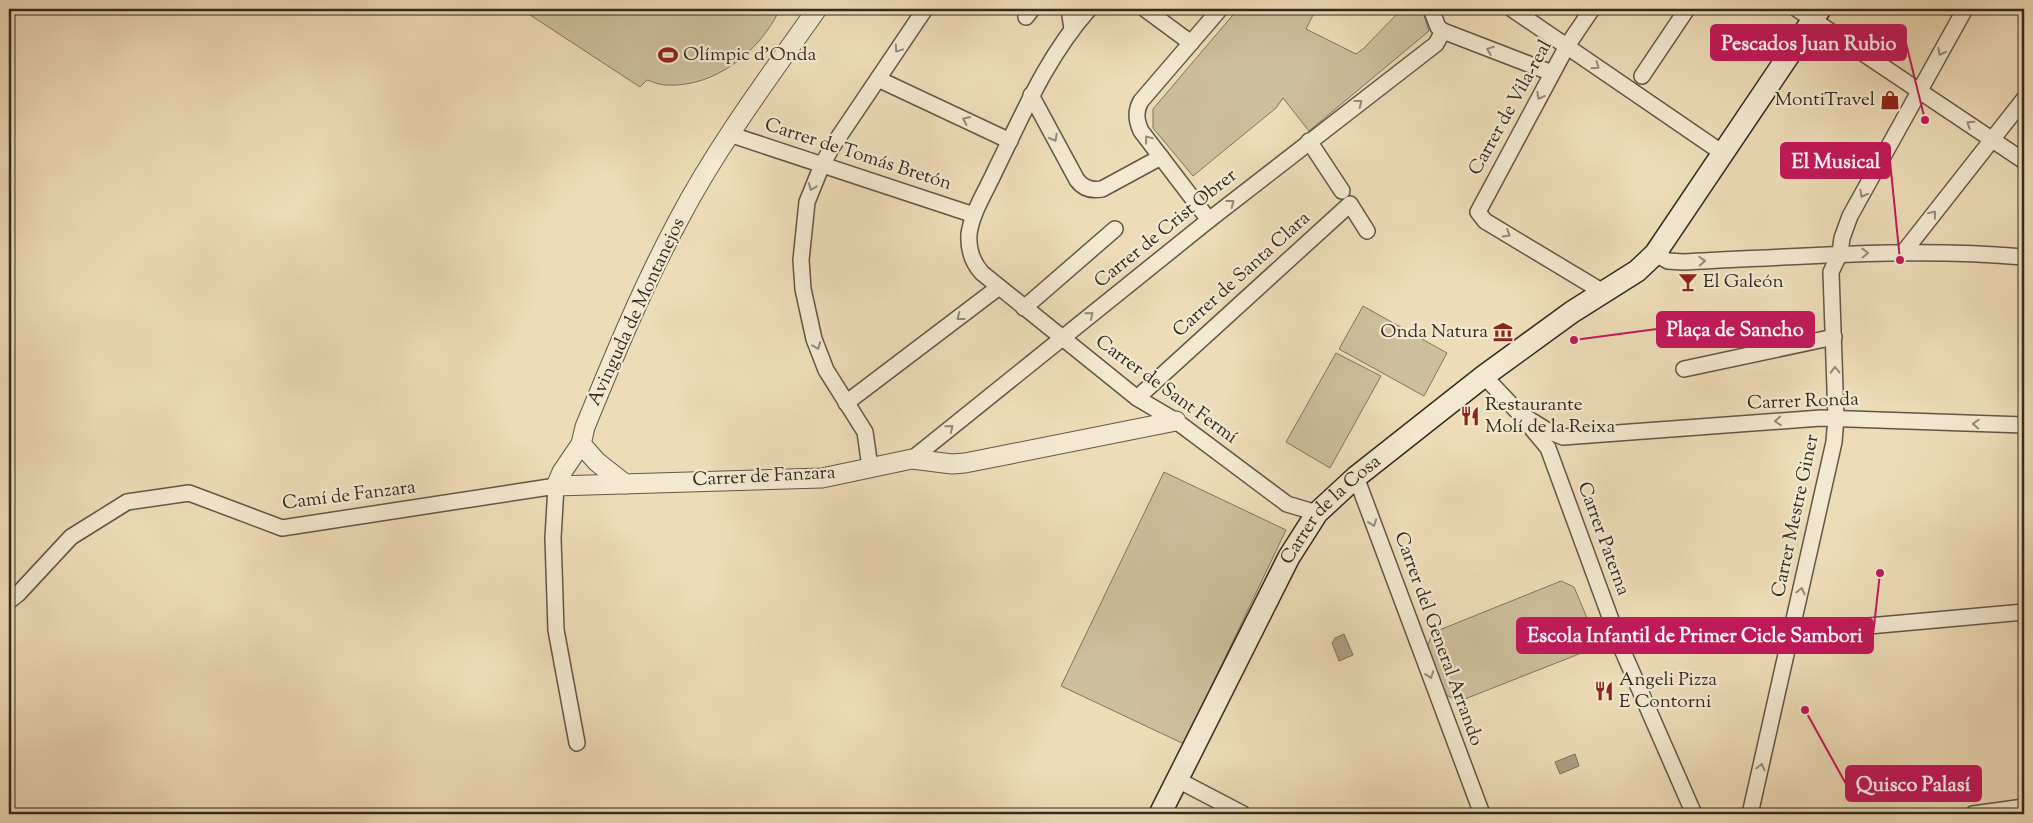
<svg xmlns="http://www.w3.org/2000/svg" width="2033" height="823" font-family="'Sorts Mill Goudy',serif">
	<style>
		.green { fill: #cdbe9d; stroke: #80745e }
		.water { fill: #ae9f84; stroke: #7d705c }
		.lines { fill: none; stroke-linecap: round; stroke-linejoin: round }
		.minor-casing { stroke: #625646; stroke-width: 18 }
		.tertiary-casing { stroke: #625646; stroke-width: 21 }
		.secondary-casing { stroke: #332a20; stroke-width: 24 }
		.minor { stroke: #f3e8d0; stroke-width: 15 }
		.tertiary { stroke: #f3e8d0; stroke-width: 19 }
		.secondary { stroke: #f3e8d0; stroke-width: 21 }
		.oneway { stroke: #938978 }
		.labels { text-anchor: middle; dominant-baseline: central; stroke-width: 4.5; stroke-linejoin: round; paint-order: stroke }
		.poi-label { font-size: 19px; fill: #332a20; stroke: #f3e8d0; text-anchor: start }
		.street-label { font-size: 19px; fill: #332a20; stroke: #f3e8d0 }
		.leader { fill: none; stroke: #c2185b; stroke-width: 2 }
		.callout-dot { fill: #c2185b; stroke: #f3e8d0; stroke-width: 2 }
		.callout { fill: #c2185b; stroke: #c2185b; stroke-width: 2 }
		.callout-label { font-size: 20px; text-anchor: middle; font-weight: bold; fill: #fff }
	</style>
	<rect width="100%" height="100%" fill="#eddcb7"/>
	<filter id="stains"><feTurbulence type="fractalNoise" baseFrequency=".004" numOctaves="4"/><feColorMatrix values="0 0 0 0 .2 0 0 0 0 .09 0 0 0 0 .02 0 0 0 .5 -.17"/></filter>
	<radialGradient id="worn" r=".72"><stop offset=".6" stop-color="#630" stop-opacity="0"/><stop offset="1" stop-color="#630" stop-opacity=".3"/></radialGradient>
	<g class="green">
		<path d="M521,9H780C760,51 715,88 666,85C660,85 653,82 647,80L640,87Z"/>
		<polygon points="1238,9 1316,9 1306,29 1356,54 1363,49 1398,13 1397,9 1422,9 1429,31 1309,131 1283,98 1276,108 1193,176 1153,128 1153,109"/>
		<polygon points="1363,306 1447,353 1424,396 1339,349"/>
		<polygon points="1336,353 1381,376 1330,468 1286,442"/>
		<polygon points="1164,472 1286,530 1184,744 1061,686"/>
		<polygon points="1561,581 1574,587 1595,637 1589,650 1460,701 1443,694 1426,651 1432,633"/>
	</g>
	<g class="water">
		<polygon points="1344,634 1353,655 1339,661 1332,643 1335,638"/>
		<polygon points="1575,754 1579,766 1560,774 1555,762"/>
	</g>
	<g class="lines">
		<defs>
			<g id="minor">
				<polyline points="1069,9 1072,29"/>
				<path d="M1089,9C1046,58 1024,112 995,171C986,191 972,212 969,234C968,250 972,262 982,273L1137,398L1176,421L1287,504L1317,513"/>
				<polyline points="1145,9 1191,43"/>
				<polyline points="1431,9 1438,27 1443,31 1552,73"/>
				<polyline points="1512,9 1724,154"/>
				<polyline points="1592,9 1567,46 1478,212 1485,221 1603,292"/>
				<polyline points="1797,9 2024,161"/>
				<polyline points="1026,17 1032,9"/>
				<polyline points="1642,76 1687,9"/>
				<polyline points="878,79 1010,141"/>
				<path d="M1031,95L1077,180C1083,188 1091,191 1102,189L1161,157"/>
				<polyline points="729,134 974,215"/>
				<polyline points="1309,141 1342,191"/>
				<path d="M1209,220L1141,131C1136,120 1135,111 1141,101L1220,9"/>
				<polyline points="1903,253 2024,99"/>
				<path d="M1655,254L1668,261L1683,262C1797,257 1911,247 2024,257"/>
				<polyline points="1024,308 1115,229"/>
				<polyline points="1684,369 1834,337"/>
				<polyline points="1484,376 1519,413 1548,448 1621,647 1694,814"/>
				<polyline points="1137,398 1350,204 1367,231"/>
				<polyline points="846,403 999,287"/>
				<polyline points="1519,413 1548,431 1563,437 1821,418 2024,425"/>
				<polyline points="912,459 1209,220 1436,44 1443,31"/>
				<polyline points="870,467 865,432 826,370 814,339 803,289 801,260 807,202 822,165 832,147 925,9"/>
				<polyline points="1356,477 1482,814"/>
				<polyline points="9,601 18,594 71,537 127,502 189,493 282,528 556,486 553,538 556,630 577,743"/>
				<polyline points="1791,633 2024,612"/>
				<polyline points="1178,780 1243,814"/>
				<polyline points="1750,814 1834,442 1836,418 1831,272 1840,253 1842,238 1850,216 1965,9"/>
				<polyline points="1973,814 2024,807"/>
			</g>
			<g id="tertiary">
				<path d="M817,9C769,77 718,145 679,219C643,286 614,356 585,427L581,444L562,472L556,486L822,478L912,459L952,464L965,463L1176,421"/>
				<polyline points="581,444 597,462 625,484"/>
			</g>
			<g id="secondary">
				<path id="s1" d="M1160,814L1289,557L1317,513L1356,477L1484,376L1572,312L1637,271L1655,254L1820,9"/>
			</g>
		</defs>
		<use href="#minor" class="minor-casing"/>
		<use href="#tertiary" class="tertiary-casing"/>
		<use href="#secondary" class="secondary-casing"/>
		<use href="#minor" class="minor"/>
		<use href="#tertiary" class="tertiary"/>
		<use href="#secondary" class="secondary"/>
	</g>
	<defs><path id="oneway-chevron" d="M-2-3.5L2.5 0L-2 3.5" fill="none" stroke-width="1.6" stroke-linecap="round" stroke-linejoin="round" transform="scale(1.25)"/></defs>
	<g class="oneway">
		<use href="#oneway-chevron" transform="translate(898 49) rotate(124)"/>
		<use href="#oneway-chevron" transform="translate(1490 50) rotate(-159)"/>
		<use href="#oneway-chevron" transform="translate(1941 52) rotate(118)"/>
		<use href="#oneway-chevron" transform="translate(1596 66) rotate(35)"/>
		<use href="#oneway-chevron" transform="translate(1540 96) rotate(119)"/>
		<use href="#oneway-chevron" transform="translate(1359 103) rotate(-37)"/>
		<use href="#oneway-chevron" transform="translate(966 120) rotate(-155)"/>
		<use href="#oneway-chevron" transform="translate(1970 124) rotate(-147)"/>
		<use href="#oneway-chevron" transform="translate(1054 138) rotate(62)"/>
		<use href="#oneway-chevron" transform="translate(1148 139) rotate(-127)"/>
		<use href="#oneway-chevron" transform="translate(812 187) rotate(111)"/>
		<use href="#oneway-chevron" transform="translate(1863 194) rotate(119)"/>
		<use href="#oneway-chevron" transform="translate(1231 203) rotate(-38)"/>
		<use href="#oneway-chevron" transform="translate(1933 214) rotate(-52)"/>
		<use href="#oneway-chevron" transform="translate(1507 234) rotate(31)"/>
		<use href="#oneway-chevron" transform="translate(1865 253) rotate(-1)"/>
		<use href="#oneway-chevron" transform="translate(1702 261) rotate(-3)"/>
		<use href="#oneway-chevron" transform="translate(1090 315) rotate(-39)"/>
		<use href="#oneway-chevron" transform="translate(960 317) rotate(143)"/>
		<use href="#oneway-chevron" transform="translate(817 346) rotate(69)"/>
		<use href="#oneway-chevron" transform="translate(1835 370) rotate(-91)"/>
		<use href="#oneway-chevron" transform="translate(1778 421) rotate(176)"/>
		<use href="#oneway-chevron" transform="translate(1976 424) rotate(-178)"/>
		<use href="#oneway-chevron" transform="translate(950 428) rotate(-39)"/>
		<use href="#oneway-chevron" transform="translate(1373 523) rotate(70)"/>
		<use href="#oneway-chevron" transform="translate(1801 591) rotate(-77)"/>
		<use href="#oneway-chevron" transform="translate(1430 675) rotate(70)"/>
		<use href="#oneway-chevron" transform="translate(1761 767) rotate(-77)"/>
	</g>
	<defs>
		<symbol id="stadium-bare" viewBox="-9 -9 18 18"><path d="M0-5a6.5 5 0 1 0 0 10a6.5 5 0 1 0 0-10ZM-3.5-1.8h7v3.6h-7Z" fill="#8f2418" stroke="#f3e8d0" stroke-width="2.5" paint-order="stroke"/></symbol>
		<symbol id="shop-bare" viewBox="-9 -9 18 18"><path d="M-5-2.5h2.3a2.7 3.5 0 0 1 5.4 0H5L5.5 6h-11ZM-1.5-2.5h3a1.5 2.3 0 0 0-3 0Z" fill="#8f2418" stroke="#f3e8d0" stroke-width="2.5" paint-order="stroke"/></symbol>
		<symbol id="bar-bare" viewBox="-9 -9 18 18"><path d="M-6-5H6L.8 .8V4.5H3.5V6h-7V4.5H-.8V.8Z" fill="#8f2418" stroke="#f3e8d0" stroke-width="2.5" paint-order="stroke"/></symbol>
		<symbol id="museum-bare" viewBox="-9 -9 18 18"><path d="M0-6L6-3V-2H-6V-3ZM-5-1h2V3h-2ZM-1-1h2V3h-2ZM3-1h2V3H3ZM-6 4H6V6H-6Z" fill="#8f2418" stroke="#f3e8d0" stroke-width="2.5" paint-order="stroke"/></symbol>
		<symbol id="restaurant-bare" viewBox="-9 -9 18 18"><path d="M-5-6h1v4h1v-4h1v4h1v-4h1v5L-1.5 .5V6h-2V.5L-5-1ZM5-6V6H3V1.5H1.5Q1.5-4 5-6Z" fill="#8f2418" stroke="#f3e8d0" stroke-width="2.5" paint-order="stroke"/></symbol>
	</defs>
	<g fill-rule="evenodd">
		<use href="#stadium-bare" x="654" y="41" width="28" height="28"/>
		<use href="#shop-bare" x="1876" y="86" width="28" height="28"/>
		<use href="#bar-bare" x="1674" y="268" width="28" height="28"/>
		<use href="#museum-bare" x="1489" y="318" width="28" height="28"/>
		<use href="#restaurant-bare" x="1456" y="402" width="28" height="28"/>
		<use href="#restaurant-bare" x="1590" y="677" width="28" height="28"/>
	</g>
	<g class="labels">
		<g class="poi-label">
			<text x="683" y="55">Olímpic d'Onda</text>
			<text x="1875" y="100" text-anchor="end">MontiTravel</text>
			<text x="1703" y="282">El Galeón</text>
			<text x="1488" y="332" text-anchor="end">Onda Natura</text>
			<text x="1485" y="405">Restaurante<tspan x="1485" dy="22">Molí de la Reixa</tspan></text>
			<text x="1619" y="680">Angeli Pizza<tspan x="1619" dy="22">E Contorni</tspan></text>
		</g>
		<g class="street-label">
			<text transform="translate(1511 108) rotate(-61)">Carrer de Vila-real</text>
			<text transform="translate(858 155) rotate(18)">Carrer de Tomás Bretón</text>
			<text transform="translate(1166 229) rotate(-39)">Carrer de Crist Obrer</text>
			<text transform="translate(1242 275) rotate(-42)">Carrer de Santa Clara</text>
			<text transform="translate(637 312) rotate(-65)">Avinguda de Montanejos</text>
			<text transform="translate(1166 390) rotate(36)">Carrer de Sant Fermí</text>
			<text transform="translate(1803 402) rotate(-2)">Carrer Ronda</text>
			<text transform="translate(764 477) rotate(-3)">Carrer de Fanzara</text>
			<text transform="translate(349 496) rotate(-7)">Camí de Fanzara</text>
			<text stroke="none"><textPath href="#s1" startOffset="351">Carrer de la Cosa</textPath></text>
			<text transform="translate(1796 516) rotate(-78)">Carrer Mestre Giner</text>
			<text transform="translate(1603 539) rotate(70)">Carrer Paterna</text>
			<text transform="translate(1438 639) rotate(70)">Carrer del General Arrando</text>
		</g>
	</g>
	<path class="leader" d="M1925 120L1906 43M1900 260L1890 161M1574 340L1657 329M1880 573L1873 635M1805 710L1846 784"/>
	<g class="callout-dot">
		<circle cx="1925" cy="120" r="5"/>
		<circle cx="1900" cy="260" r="5"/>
		<circle cx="1574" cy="340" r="5"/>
		<circle cx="1880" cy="573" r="5"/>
		<circle cx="1805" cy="710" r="5"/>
	</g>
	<g class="callout">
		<rect x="1711" y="25" width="195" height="35" rx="5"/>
		<rect x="1781" y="143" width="109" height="35" rx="5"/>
		<rect x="1657" y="312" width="157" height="35" rx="5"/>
		<rect x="1517" y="618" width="356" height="35" rx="5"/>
		<rect x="1846" y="766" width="135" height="35" rx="5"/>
	</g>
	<g class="callout-label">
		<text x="1809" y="50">Pescados Juan Rubio</text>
		<text x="1836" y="168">El Musical</text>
		<text x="1735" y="336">Plaça de Sancho</text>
		<text x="1695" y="642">Escola Infantil de Primer Cicle Sambori</text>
		<text x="1913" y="791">Quisco Palasí</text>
	</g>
	<rect width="2033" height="823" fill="none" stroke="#eddcb7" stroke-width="30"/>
	<rect x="10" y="10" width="2013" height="803" fill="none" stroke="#332a20" stroke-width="2.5"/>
	<rect x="15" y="15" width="2003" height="793" fill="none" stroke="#332a20"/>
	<rect width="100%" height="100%" filter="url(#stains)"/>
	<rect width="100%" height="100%" fill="url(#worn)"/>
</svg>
